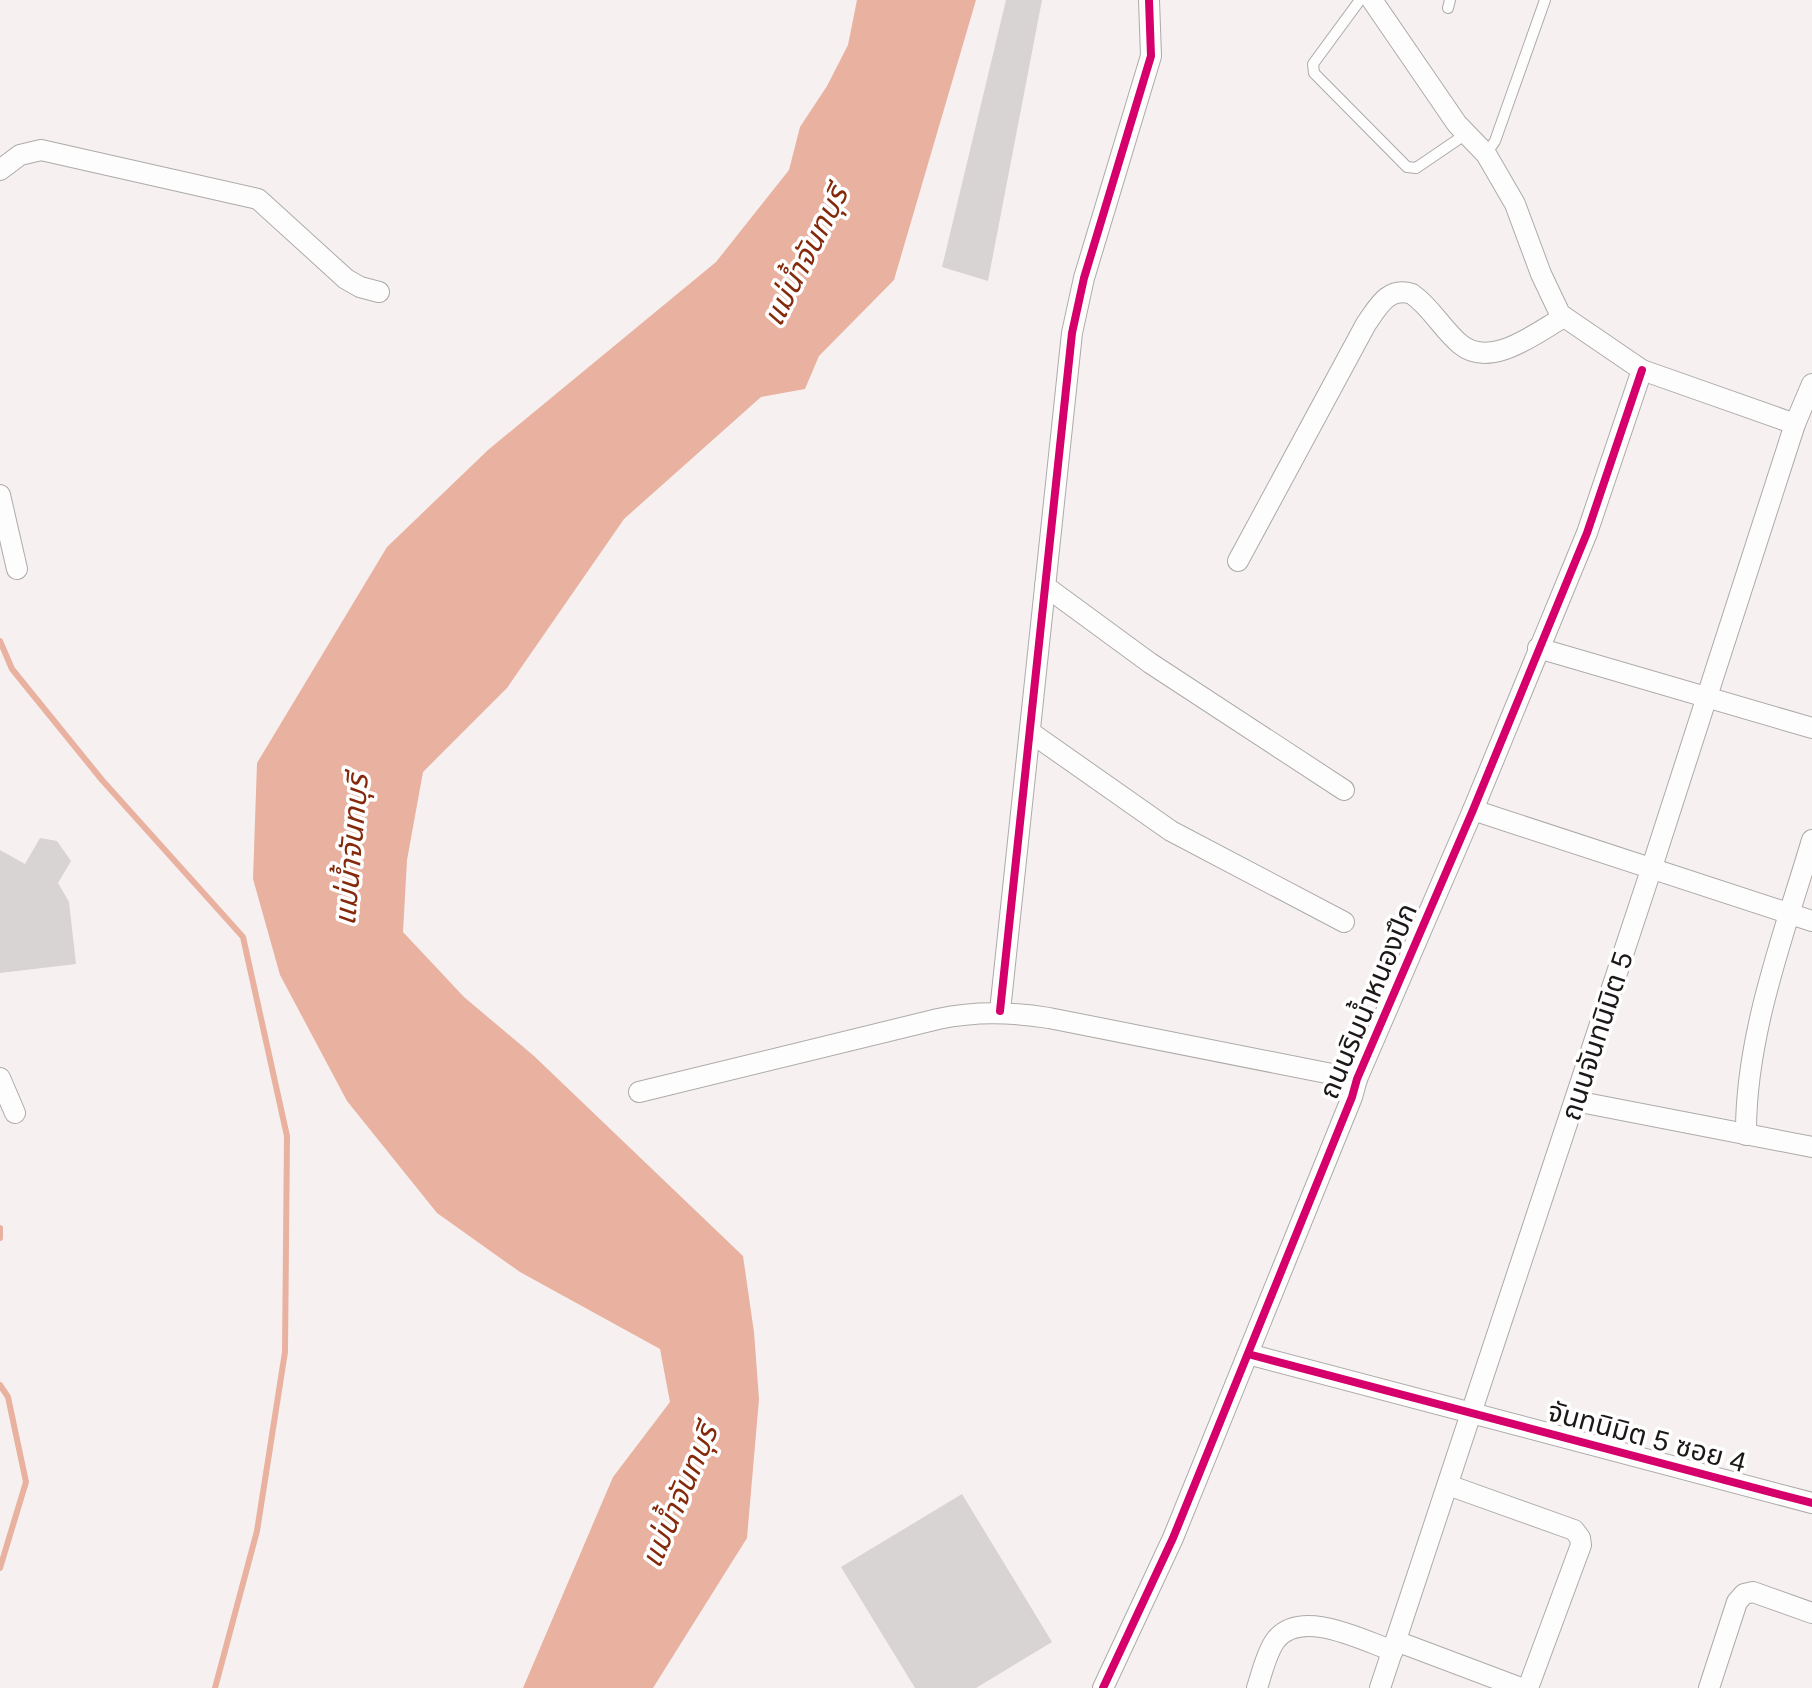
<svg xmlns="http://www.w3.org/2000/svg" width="1812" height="1688" font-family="Arial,'Noto Sans Thai',sans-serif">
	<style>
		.water { fill: #e9b1a0 }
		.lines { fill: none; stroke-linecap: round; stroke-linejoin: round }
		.stream { stroke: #e9b1a0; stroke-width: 6 }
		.building { fill: #d8d4d3 }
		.lane-casing { stroke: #adaaa8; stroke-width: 12 }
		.street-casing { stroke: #adaaa8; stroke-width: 22 }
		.lane { stroke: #fefdfd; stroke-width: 10 }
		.street { stroke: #fefdfd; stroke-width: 20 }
		.cycleway-casing { stroke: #fff; stroke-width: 13 }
		.cycleway { stroke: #d6006c; stroke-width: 8 }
		.labels { text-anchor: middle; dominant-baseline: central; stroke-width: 7; stroke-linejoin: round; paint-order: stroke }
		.street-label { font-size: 28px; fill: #1b1817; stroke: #fff }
		.water-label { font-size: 30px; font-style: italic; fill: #85290b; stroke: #fff }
	</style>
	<rect width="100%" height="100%" fill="#f6f1f0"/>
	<polygon class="water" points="857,0 976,0 894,280 819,356 805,389 761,397 624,519 507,688 423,772 407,860 403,932 464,997 534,1056 743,1256 754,1332 759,1399 747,1538 653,1688 523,1688 613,1477 670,1402 660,1349 520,1272 437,1213 347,1101 280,975 253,879 257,763 387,547 488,450 716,262 789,170 800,127 827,86 848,45"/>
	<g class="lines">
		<g class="stream">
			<polyline points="0,641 12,669 102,780 243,937 287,1136 285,1352 257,1531 215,1688"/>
			<polyline points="0,1228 0,1238"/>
			<polyline points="0,1385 8,1397 26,1482 0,1568"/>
		</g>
	</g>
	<g class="building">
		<polygon points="1006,0 1042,0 988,281 942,267"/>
		<polygon points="40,838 57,841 71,861 58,883 69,902 76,964 0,973 0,850 25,864"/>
		<polygon points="962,1494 1052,1642 976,1688 915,1688 841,1567"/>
	</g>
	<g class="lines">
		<defs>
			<g id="lane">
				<polyline points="1360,0 1313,64 1314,73 1407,167 1416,168 1466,134"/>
				<polyline points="1448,8 1450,0"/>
				<polyline points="1486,154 1495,141 1545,0"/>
			</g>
			<g id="street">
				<polyline points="1372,0 1457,124 1486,154 1515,204 1541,274 1560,314 1642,370 1795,424"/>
				<polyline points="0,170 20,155 41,150 258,199 346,279 360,287 379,292"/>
				<polyline points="0,495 17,569"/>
				<path d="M1238,561L1366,324C1378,307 1388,286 1412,294C1431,307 1442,329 1460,344C1491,370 1537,332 1564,317"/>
				<polyline points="1045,586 1150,663 1344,790"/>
				<polyline points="1538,648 1812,728"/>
				<polyline points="1030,732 1171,831 1344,922"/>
				<polyline points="1473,810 1812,921"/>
				<polyline points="1000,1011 1072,333 1084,278 1151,56 1149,0"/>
				<polyline points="0,1078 15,1113"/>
				<path d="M639,1092L938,1019C976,1011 1010,1012 1049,1018L1357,1079"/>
				<polyline points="1575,1101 1812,1147"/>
				<path d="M1746,1135C1745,1036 1784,934 1812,840"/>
				<polyline points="1248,1354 1812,1503"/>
				<polyline points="1448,1485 1574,1530 1580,1538 1581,1545 1528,1688"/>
				<polyline points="1396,1641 1521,1688"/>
				<polyline points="1103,1688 1173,1538 1352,1097 1357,1079 1473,810 1587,533 1642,370"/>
				<path d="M1257,1688C1262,1673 1266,1654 1275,1641C1300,1607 1362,1640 1393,1651"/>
				<polyline points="1380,1688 1651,870 1795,424 1812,384"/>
				<polyline points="1709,1688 1737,1602 1744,1594 1753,1592 1812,1613"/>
			</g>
		</defs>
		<use href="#lane" class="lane-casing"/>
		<use href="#street" class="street-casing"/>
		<use href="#lane" class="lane"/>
		<use href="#street" class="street"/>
		<defs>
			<g id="cycleway">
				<polyline points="1000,1011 1072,333 1084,278 1151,56 1149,0"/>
				<polyline points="1248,1354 1812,1503"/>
				<polyline points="1103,1688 1173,1538 1352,1097 1357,1079 1473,810 1587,533 1642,370"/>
			</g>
		</defs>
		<use href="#cycleway" class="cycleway-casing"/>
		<use href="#cycleway" class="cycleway"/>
	</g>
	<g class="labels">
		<g class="street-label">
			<text transform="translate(1368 1001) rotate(-67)">ถนนริมน้ำหนองปึก</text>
			<text transform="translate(1597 1036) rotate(-72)">ถนนจันทนิมิต 5</text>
			<text transform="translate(1647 1437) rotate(15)">จันทนิมิต 5 ซอย 4</text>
		</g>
		<g class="water-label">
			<text transform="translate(805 256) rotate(-63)">แม่น้ำจันทบุรี</text>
			<text transform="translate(351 850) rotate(-85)">แม่น้ำจันทบุรี</text>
			<text transform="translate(679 1496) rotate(-67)">แม่น้ำจันทบุรี</text>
		</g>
	</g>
</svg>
